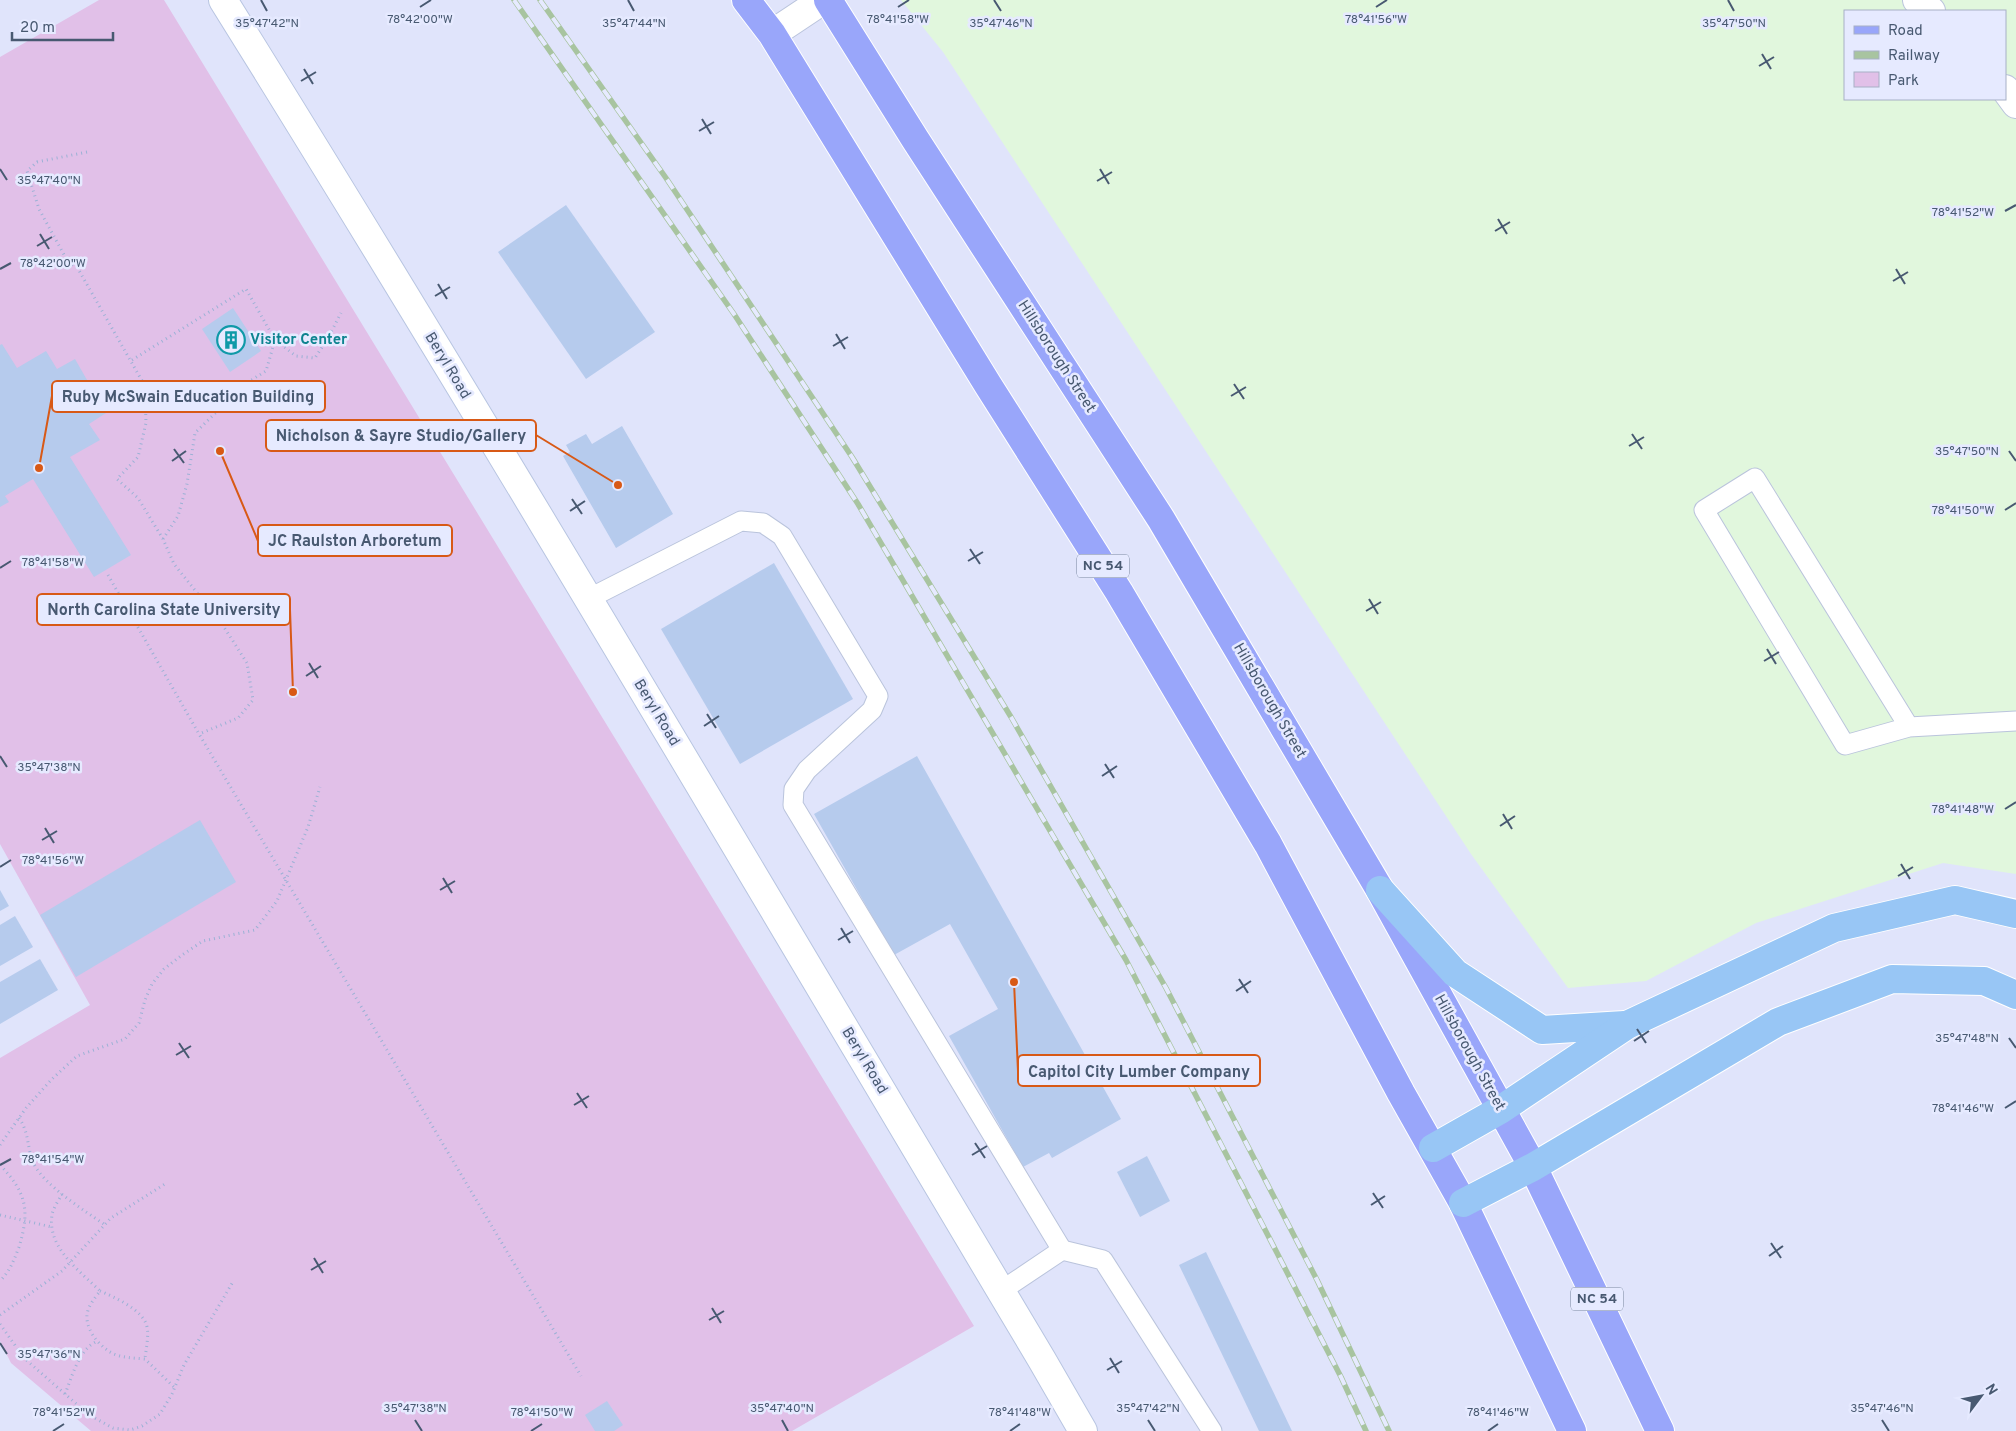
<svg xmlns="http://www.w3.org/2000/svg" width="2016" height="1431" font-family="Overpass,sans-serif">
	<style>
		.education { fill: #e1f7dd; fill-rule: evenodd }
		.green { fill: #e1c0e8 }
		.building { fill: #b6cbed }
		.lines { fill: none; stroke-linecap: round; stroke-linejoin: round }
		.lane-casing { stroke: #bac4dc; stroke-width: 21 }
		.street-casing { stroke: #bac4dc; stroke-width: 30 }
		.secondary-casing { stroke: #b8c5e1; stroke-width: 30 }
		.primary-casing { stroke: #fff; stroke-width: 30 }
		.highway-casing { stroke: #fff; stroke-width: 30 }
		.path { stroke: #9cb1d5; stroke-width: 3; stroke-dasharray: 1 4; stroke-linecap: butt }
		.lane { stroke: #fff; stroke-width: 19 }
		.street { stroke: #fff; stroke-width: 28 }
		.secondary { stroke: #fff; stroke-width: 28 }
		.primary { stroke: #99a6fa; stroke-width: 28 }
		.highway { stroke: #98c6f5; stroke-width: 28 }
		.rail-casing { stroke: #a8c4a0; stroke-width: 5.5 }
		.rail { stroke: #e6eaff; stroke-width: 4; stroke-dasharray: 11; stroke-linecap: butt }
		.ticks { fill: none; stroke: #485971; stroke-width: 2 }
		.labels { text-anchor: middle; dominant-baseline: central; stroke-width: 5; stroke-linejoin: round; paint-order: stroke }
		.shield { fill: #e6eaff; stroke: #77849c; stroke-width: 1 }
		.shield-label { font-size: 14px; font-weight: bold; fill: #485971 }
		.culture-label { font-size: 15px; font-weight: bold; fill: #0d838f; stroke: #e6eaff; text-anchor: start }
		.street-label { font-size: 15px; fill: #485971; stroke: #e6eaff }
		.ticks-label { font-size: 12px; text-anchor: middle; fill: #485971; stroke: #e6eaff; stroke-width: 5; stroke-linejoin: round; paint-order: stroke }
		.leader { fill: none; stroke: #d85916; stroke-width: 2 }
		.callout-dot { fill: #d85916; stroke: #e6eaff; stroke-width: 2 }
		.callout { fill: #e6eaff; stroke: #d85916; stroke-width: 2 }
		.callout-label { font-size: 16px; text-anchor: middle; font-weight: bold; fill: #485971 }
	</style>
	<rect width="100%" height="100%" fill="#e0e4fb"/>
	<path class="education" d="M901,0H2016V874L1943,863L1756,923L1646,981L1568,988L1471,854L943,52ZM1845,11H2005V99H1845Z"/>
	<polygon class="green" points="99,0 164,0 974,1326 792,1431 91,1431 11,1363 0,1341 0,1058 90,1005 0,844 0,57"/>
	<g class="building">
		<polygon points="566,205 655,332 586,379 498,252"/>
		<polygon points="233,308 261,351 230,372 202,329"/>
		<polygon points="2,344 17,368 46,351 57,369 75,359 106,413 89,424 100,440 70,457 131,555 94,577 33,479 5,496 9,502 0,507 0,345"/>
		<polygon points="622,426 673,514 616,548 563,456 570,452 566,445 586,434 592,444"/>
		<polygon points="774,563 853,699 740,764 661,629"/>
		<polygon points="917,756 1121,1119 1052,1158 1049,1153 1023,1167 949,1036 998,1009 950,924 894,955 814,814"/>
		<polygon points="200,820 236,882 76,977 40,915"/>
		<polygon points="0,890 9,906 0,911"/>
		<polygon points="15,916 33,947 0,966 0,925"/>
		<polygon points="40,959 58,990 0,1024 0,982"/>
		<polygon points="1147,1156 1170,1201 1140,1217 1117,1172"/>
		<polygon points="1206,1252 1258,1360 1292,1431 1259,1431 1179,1265"/>
		<polygon points="607,1401 623,1425 614,1431 595,1431 585,1415"/>
	</g>
	<g class="lines">
		<defs>
			<g id="lane">
				<polyline points="588,599 741,521 763,523 782,536 878,696 872,710 807,770 794,789 793,805 1062,1250 1001,1291"/>
				<polyline points="1909,727 1845,745 1704,510 1755,478 1909,727 2016,721"/>
				<polyline points="1062,1250 1103,1260 1212,1431"/>
			</g>
			<g id="street">
				<polyline points="1917,0 1931,11"/>
				<polyline points="772,34 823,0"/>
				<polyline points="2005,89 2016,104"/>
			</g>
			<path id="secondary" d="M223,0C503,449 771,906 1042,1360L1083,1431"/>
			<g id="primary">
				<polyline points="746,0 772,34 988,385 1119,592 1268,844 1401,1093 1463,1203 1572,1431"/>
				<polyline points="828,0 915,139 1161,519 1380,890 1533,1167 1660,1431"/>
			</g>
			<g id="highway">
				<polyline points="1380,890 1455,973 1542,1030 1625,1025"/>
				<polyline points="1433,1148 1500,1110 1627,1025 1834,928 1955,900 2016,914"/>
				<polyline points="1463,1203 1533,1167 1778,1022 1892,979 1984,981 2016,995"/>
			</g>
		</defs>
		<use href="#lane" class="lane-casing"/>
		<use href="#street" class="street-casing"/>
		<use href="#secondary" class="secondary-casing"/>
		<use href="#primary" class="primary-casing"/>
		<use href="#highway" class="highway-casing"/>
		<g class="path">
			<polyline points="87,152 37,162 27,171 39,209 68,262 77,267 145,386 146,423 138,457 117,479 138,498 163,539 174,564 222,624 247,663 253,700 238,718 199,734"/>
			<polyline points="132,360 246,289 275,340 296,356 315,358 328,338 341,313"/>
			<polyline points="163,539 178,516 187,484 195,433 245,384 266,371 275,340"/>
			<polyline points="108,575 199,734 581,1376"/>
			<path d="M19,1118C29,1132 27,1147 33,1162C43,1185 84,1210 105,1225"/>
			<polyline points="0,1145 26,1108 52,1079 77,1056 125,1039 139,1023 145,1000 152,984 164,969 182,955 203,941 255,930 277,901 308,827 320,787"/>
			<path d="M0,1165C27,1193 30,1211 19,1247C14,1260 10,1271 0,1281"/>
			<path d="M62,1194C59,1200 53,1208 52,1215C47,1248 80,1271 100,1291C95,1298 86,1308 87,1318C87,1332 102,1349 114,1354C124,1358 134,1358 145,1359L175,1388"/>
			<polyline points="0,1215 52,1227"/>
			<path d="M100,1291C114,1297 144,1310 147,1327C149,1336 146,1349 145,1359"/>
			<polyline points="0,1315 62,1271 111,1218 165,1184"/>
			<polyline points="0,1324 24,1358 89,1415 113,1428 130,1430 142,1426 160,1414 172,1394 184,1365 234,1280"/>
			<path d="M65,1394C72,1377 79,1348 98,1341"/>
		</g>
		<use href="#lane" class="lane"/>
		<use href="#street" class="street"/>
		<use href="#secondary" class="secondary"/>
		<use href="#primary" class="primary"/>
		<use href="#highway" class="highway"/>
		<defs>
			<g id="rail">
				<polyline points="514,0 734,314 858,504 1126,960 1341,1377 1366,1431"/>
				<polyline points="540,0 666,178 852,457 1011,717 1166,988 1317,1280 1389,1431"/>
			</g>
		</defs>
		<use href="#rail" class="rail-casing"/>
		<use href="#rail" class="rail"/>
	</g>
	<path class="ticks" d="M261,0L267,11M628,0L634,11M994,0L1001,11M1728,0L1734,11M420,7L431,0M898,7L909,0M1376,7L1387,0M1762,54L1771,69M1759,66L1774,57M304,69L313,84M301,81L316,72M702,119L711,134M699,131L714,122M0,169L7,180M1100,169L1109,184M1097,181L1112,172M2005,211L2016,205M1498,219L1507,234M1495,231L1510,222M40,234L49,249M37,246L52,237M0,269L11,263M1896,269L1905,284M1893,281L1908,272M438,284L447,299M435,296L450,287M836,334L845,349M833,346L848,337M1234,384L1244,399M1231,396L1246,387M1632,434L1642,449M1629,446L1644,437M174,449L184,463M2009,451L2016,461M172,461L186,451M572,499L582,514M2005,510L2016,503M570,511L585,501M970,549L980,564M968,561L983,552M0,568L11,561M1369,599L1378,614M1366,611L1381,602M1767,649L1776,664M1764,661L1779,652M309,663L318,678M306,676L321,666M707,714L716,728M704,726L719,716M0,756L7,767M1105,764L1114,778M1102,776L1117,766M2005,809L2016,802M1503,814L1512,829M1500,826L1515,816M45,828L54,843M42,840L57,831M1901,864L1910,879M0,867L11,860M1898,876L1913,867M443,878L452,893M440,890L455,881M841,928L850,943M838,940L853,931M1239,979L1248,993M1236,991L1251,981M1637,1029L1646,1043M2009,1038L2016,1048M1634,1041L1649,1031M179,1043L189,1058M176,1055L191,1046M577,1093L587,1108M574,1105L589,1096M2005,1108L2016,1101M975,1143L985,1158M972,1155L987,1146M0,1165L11,1159M1373,1193L1383,1208M1371,1205L1385,1196M1771,1243L1781,1258M1769,1256L1783,1246M314,1258L323,1273M311,1270L326,1261M712,1308L721,1323M709,1320L724,1311M0,1343L7,1354M1110,1358L1119,1373M1107,1370L1122,1361M415,1420L422,1431M782,1420L788,1431M1148,1420L1155,1431M1882,1420L1889,1431M53,1431L64,1424M531,1431L542,1424M1010,1431L1020,1424M1488,1431L1498,1424"/>
	<defs>
		<symbol id="building-ring" viewBox="-11 -11 22 22"><circle r="9.5" fill="#e6eaff" stroke="#0f9aa8" stroke-width="1.5"/><path d="M-4-6H4V6H1V3H-1V6H-4ZM-2.5-4.3h1.7v1.8h-1.7ZM.8-4.3h1.7v1.8H.8ZM-2.5-1h1.7V.8h-1.7ZM.8-1h1.7V.8H.8Z" fill="#0f9aa8"/></symbol>
	</defs>
	<g fill-rule="evenodd">
		<use href="#building-ring" x="215" y="324" width="32" height="32"/>
	</g>
	<g class="labels">
		<g class="shield">
			<rect x="1077" y="554.5" width="52" height="23" rx="4"/>
			<rect x="1571" y="1287.5" width="52" height="23" rx="4"/>
		</g>
		<g class="shield-label">
			<text x="1103" y="566">NC 54</text>
			<text x="1597" y="1299">NC 54</text>
		</g>
		<g class="culture-label">
			<text x="250" y="340">Visitor Center</text>
		</g>
		<g class="street-label">
			<text transform="translate(1056 357) rotate(57)">Hillsborough Street</text>
			<text transform="translate(447 366) rotate(59)">Beryl Road</text>
			<text transform="translate(1269 701) rotate(60)">Hillsborough Street</text>
			<text transform="translate(656 713) rotate(59)">Beryl Road</text>
			<text transform="translate(1469 1053) rotate(61)">Hillsborough Street</text>
			<text transform="translate(864 1061) rotate(59)">Beryl Road</text>
		</g>
	</g>
	<g class="ticks-label">
		<text x="420" y="23">78°42'00"W</text>
		<text x="898" y="23">78°41'58"W</text>
		<text x="1376" y="23">78°41'56"W</text>
		<text x="267" y="27">35°47'42"N</text>
		<text x="634" y="27">35°47'44"N</text>
		<text x="1001" y="27">35°47'46"N</text>
		<text x="1734" y="27">35°47'50"N</text>
		<text x="49" y="184">35°47'40"N</text>
		<text x="1963" y="216">78°41'52"W</text>
		<text x="53" y="267">78°42'00"W</text>
		<text x="1967" y="455">35°47'50"N</text>
		<text x="1963" y="514">78°41'50"W</text>
		<text x="53" y="566">78°41'58"W</text>
		<text x="49" y="771">35°47'38"N</text>
		<text x="1963" y="813">78°41'48"W</text>
		<text x="53" y="864">78°41'56"W</text>
		<text x="1967" y="1042">35°47'48"N</text>
		<text x="1963" y="1112">78°41'46"W</text>
		<text x="53" y="1163">78°41'54"W</text>
		<text x="49" y="1358">35°47'36"N</text>
		<text x="415" y="1412">35°47'38"N</text>
		<text x="782" y="1412">35°47'40"N</text>
		<text x="1148" y="1412">35°47'42"N</text>
		<text x="1882" y="1412">35°47'46"N</text>
		<text x="64" y="1416">78°41'52"W</text>
		<text x="542" y="1416">78°41'50"W</text>
		<text x="1020" y="1416">78°41'48"W</text>
		<text x="1498" y="1416">78°41'46"W</text>
	</g>
	<path class="leader" d="M39 468L52 396M618 485L536 435M220 451L258 541M293 692L290 610M1014 982L1018 1071"/>
	<g class="callout-dot">
		<circle cx="39" cy="468" r="5"/>
		<circle cx="618" cy="485" r="5"/>
		<circle cx="220" cy="451" r="5"/>
		<circle cx="293" cy="692" r="5"/>
		<circle cx="1014" cy="982" r="5"/>
	</g>
	<g class="callout">
		<rect x="52" y="381" width="273" height="31" rx="5"/>
		<rect x="266" y="420" width="270" height="31" rx="5"/>
		<rect x="258" y="525" width="194" height="31" rx="5"/>
		<rect x="37" y="594" width="253" height="31" rx="5"/>
		<rect x="1018" y="1055" width="242" height="31" rx="5"/>
	</g>
	<g class="callout-label">
		<text x="188" y="402">Ruby McSwain Education Building</text>
		<text x="401" y="441">Nicholson &amp; Sayre Studio/Gallery</text>
		<text x="355" y="546">JC Raulston Arboretum</text>
		<text x="164" y="615">North Carolina State University</text>
		<text x="1139" y="1077">Capitol City Lumber Company</text>
	</g>
	<rect x="1844" y="10" width="162" height="90" fill="#e6eaff" stroke="#a7b0c6"/>
	<rect x="1854" y="26" width="25" height="8" fill="#99a6fa" stroke="#a7b0c6"/>
	<text x="1888" y="35" font-size="15" fill="#485971">Road</text>
	<rect x="1854" y="51" width="25" height="8" fill="#a8c4a0" stroke="#a7b0c6"/>
	<text x="1888" y="60" font-size="15" fill="#485971">Railway</text>
	<rect x="1854" y="72" width="25" height="15" fill="#e1c0e8" stroke="#a7b0c6"/>
	<text x="1888" y="85" font-size="15" fill="#485971">Park</text>
	<g transform="translate(1981 1396) rotate(58)" stroke="#e6eaff" stroke-width="4" paint-order="stroke">
	<path d="M0-4L9 19L0 12L-9 19Z" fill="#485971"/>
	<text y="-8" font-size="14" font-weight="bold" text-anchor="middle" fill="#485971">N</text>
	</g>
	<path d="M12 32v8h101v-8" fill="none" stroke="#485971" stroke-width="2.5"/>
	<text x="20" y="32" font-size="15" fill="#485971" stroke="#e6eaff" stroke-width="4" paint-order="stroke">20 m</text>
</svg>
